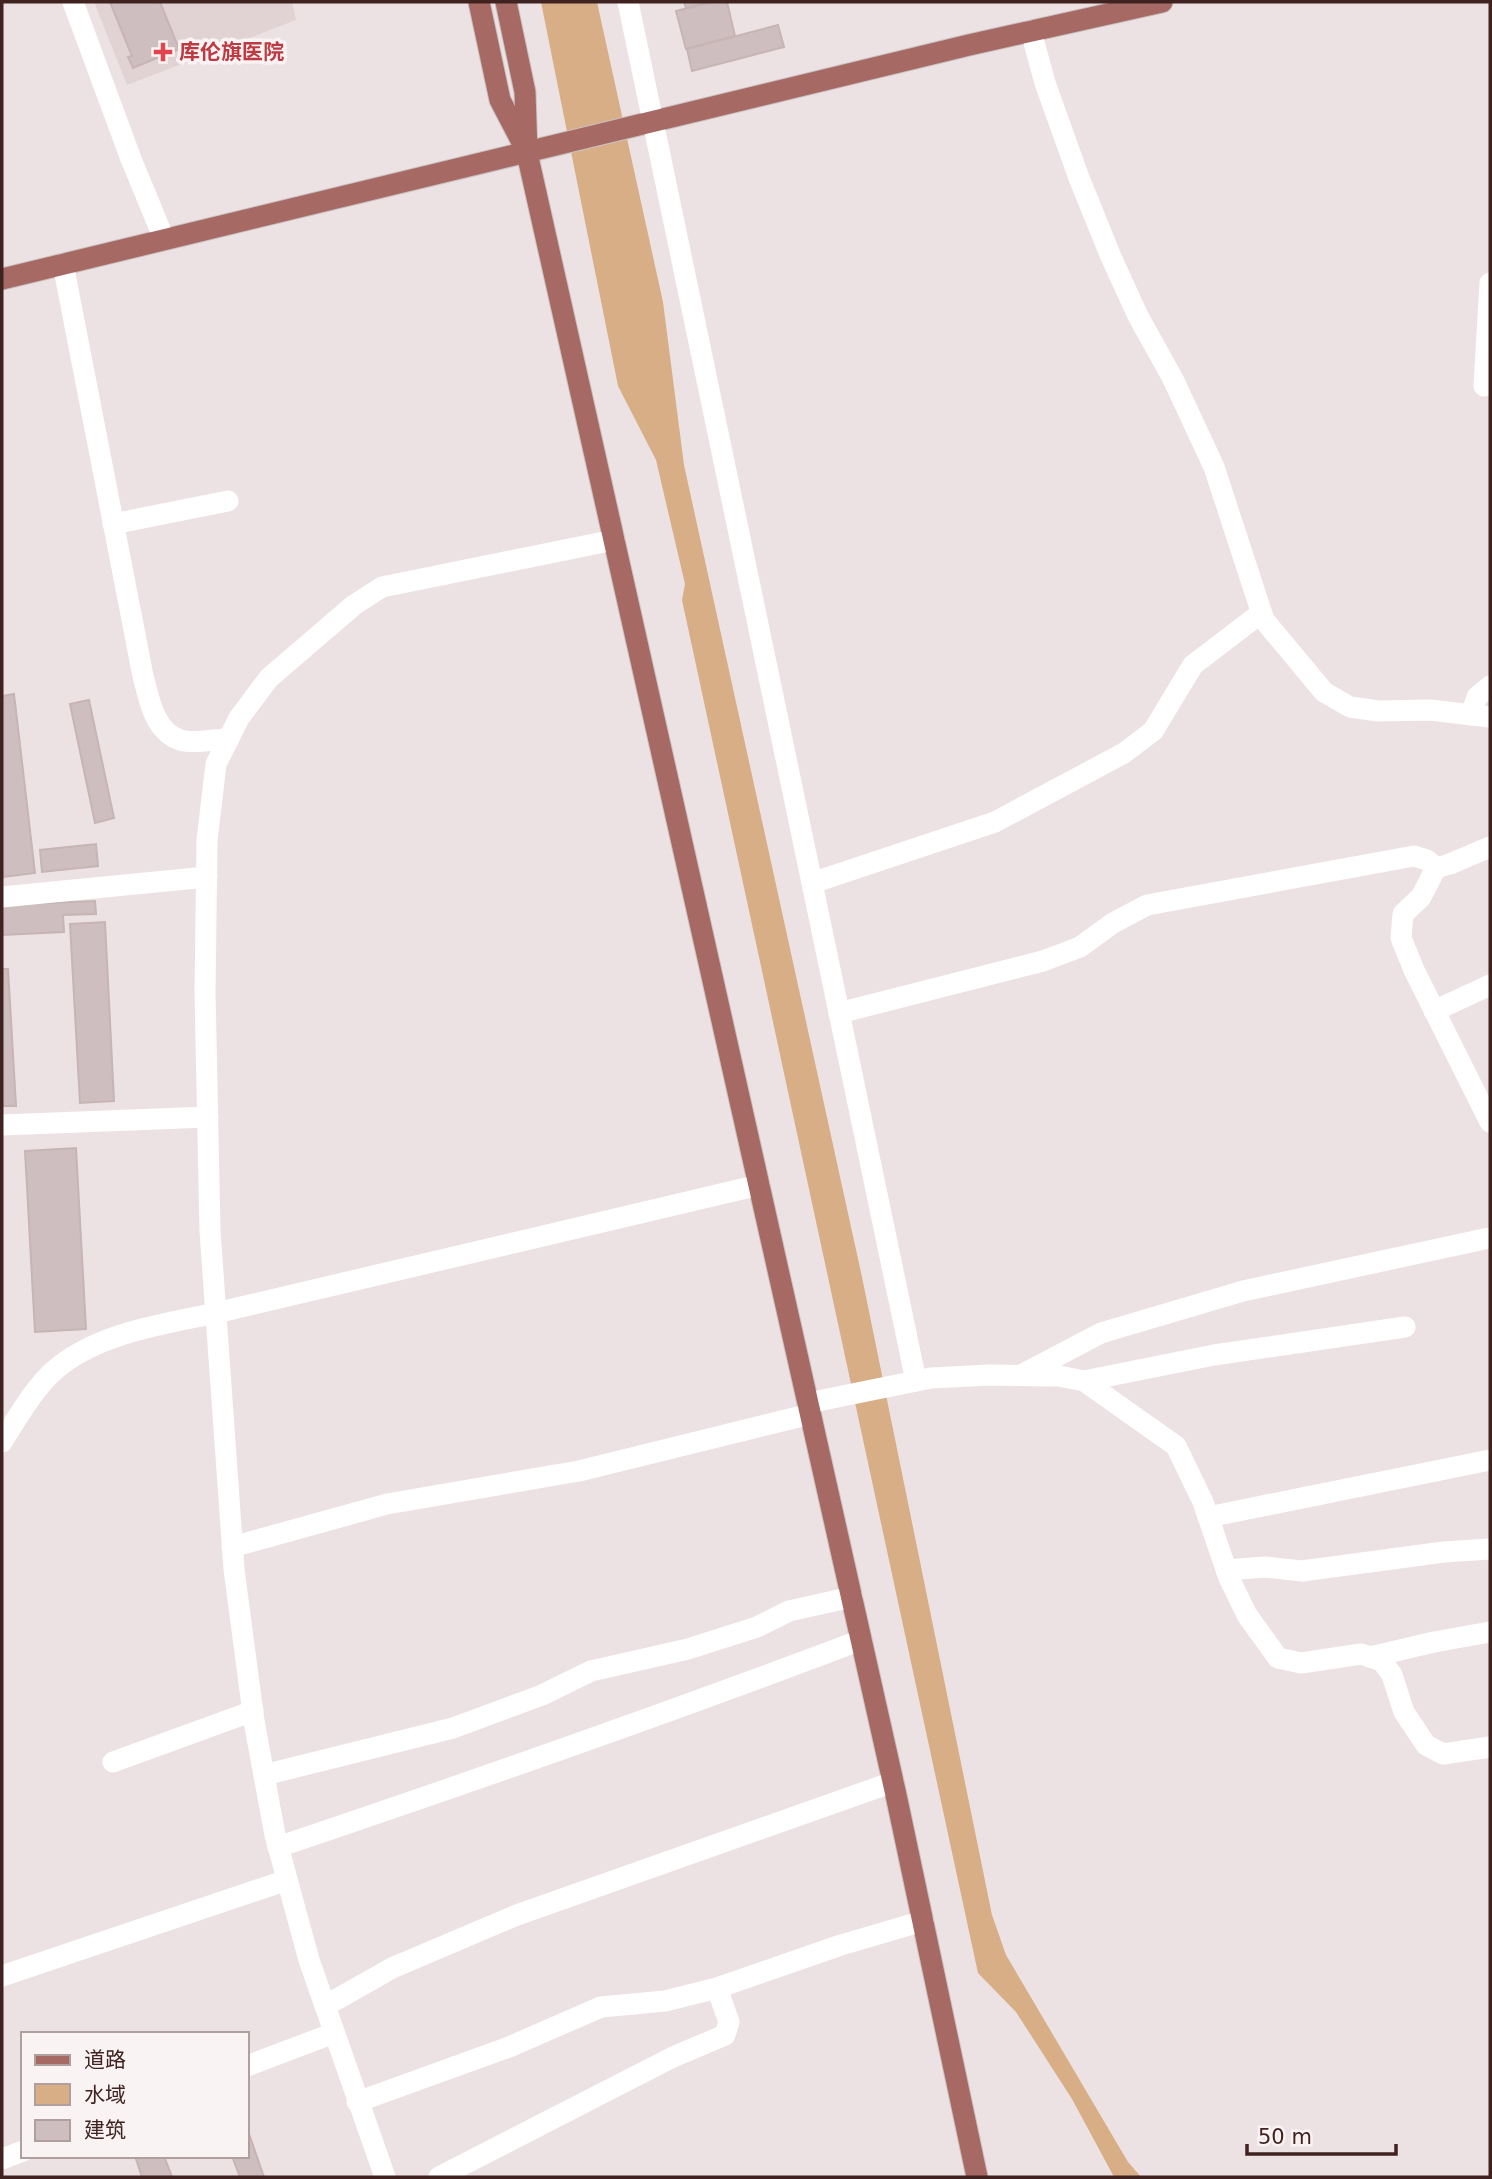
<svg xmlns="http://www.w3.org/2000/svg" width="1492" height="2179" font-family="'DejaVu Sans','Noto Sans SC',sans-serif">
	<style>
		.built { fill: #e1d3d4 }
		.water { fill: #d7ae86 }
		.building { fill: #cebec0; stroke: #c7b4b5; stroke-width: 2 }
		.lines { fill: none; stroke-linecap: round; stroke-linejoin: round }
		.major-casing { stroke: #cac1c1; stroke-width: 23 }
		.minor { stroke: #fff; stroke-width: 21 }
		.major { stroke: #a66963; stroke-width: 21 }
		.health-dot { fill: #e0444e; stroke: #f9f3f4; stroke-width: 2.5 }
		.labels { text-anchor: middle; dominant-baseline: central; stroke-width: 7; stroke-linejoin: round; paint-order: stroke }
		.health-label { font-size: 21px; font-weight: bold; fill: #be3a42; stroke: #f9f3f4; text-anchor: start }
	</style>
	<rect width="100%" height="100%" fill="#ede2e3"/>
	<polygon class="built" points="94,2 292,2 296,20 127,85"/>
	<polygon class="water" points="541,2 597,2 663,302 684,465 862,1277 992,1915 1006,1955 1128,2162 1141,2177 1114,2177 1072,2099 1016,2012 978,1973 682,600 685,584 656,460 618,386"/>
	<g class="building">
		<polygon points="110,2 160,2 179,49 133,68 128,57 132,56"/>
		<polygon points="684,2 712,2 686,8"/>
		<polygon points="712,2 727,2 735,36 686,49 676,11"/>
		<polygon points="778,25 784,47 692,71 687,49"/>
		<polygon points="14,694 35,873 2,877 2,696"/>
		<polygon points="89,700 114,818 95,823 70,704"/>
		<polygon points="96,844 98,866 42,872 40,850"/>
		<polygon points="95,901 96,914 63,915 64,932 2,935 2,905"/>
		<polygon points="105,922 114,1101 80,1103 70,924"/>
		<polygon points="2,969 8,969 16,1106 2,1106"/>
		<polygon points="76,1148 86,1329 35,1332 25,1151"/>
		<polygon points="247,2128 264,2177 240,2177 232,2156 247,2156"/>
		<polygon points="135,2156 164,2156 172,2177 142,2177"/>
	</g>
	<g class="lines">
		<defs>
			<g id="major">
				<polyline points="479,2 500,100 524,146"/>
				<polyline points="506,2 525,92 527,153 896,1795 977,2177"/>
				<polyline points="2,279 969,45 1162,2"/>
			</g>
		</defs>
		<use href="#major" class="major-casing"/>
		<g class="minor">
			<polyline points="73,2 131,159 164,239"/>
			<polyline points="628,2 916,1381"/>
			<polyline points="1031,31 1045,83 1079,178 1111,257 1138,316 1173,379 1214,467 1264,620 1324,692 1350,707 1378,711 1430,710 1490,717"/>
			<path d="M63,264L143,676C149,699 154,731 180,740C193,744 215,739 229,739"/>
			<polyline points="1484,386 1490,283"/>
			<polyline points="113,524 228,501"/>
			<polyline points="1471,715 1477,697 1490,686"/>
			<polyline points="1490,847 1450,864 1436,868 1421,897 1403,914 1401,938 1414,970 1490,1122"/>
			<polyline points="812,883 995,822 1124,753 1153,731 1193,665 1261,613"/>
			<polyline points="2,897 207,877"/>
			<polyline points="1434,1011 1490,985"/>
			<polyline points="839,1013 1043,961 1080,947 1113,923 1147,905 1414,856 1427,860 1436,868"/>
			<polyline points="2,1125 208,1117"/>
			<polyline points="1021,1375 1101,1333 1243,1291 1489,1238"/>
			<polyline points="1084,1381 1214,1355 1405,1327"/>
			<polyline points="808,1403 931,1378 990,1375 1059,1376 1084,1381 1176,1446 1203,1502 1229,1578 1247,1615 1278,1658 1301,1663 1361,1654 1382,1661 1392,1675 1404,1712 1426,1745 1443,1754 1490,1747"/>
			<path d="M2,1442C16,1420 36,1385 56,1369C98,1333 164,1324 216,1313L759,1185"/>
			<polyline points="1208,1517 1490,1460"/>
			<polyline points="232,1547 387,1504 579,1471 810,1414"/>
			<polyline points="1226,1570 1265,1567 1302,1571 1444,1552 1490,1549"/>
			<polyline points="1370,1657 1434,1642 1490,1632"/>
			<polyline points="113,1762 253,1711"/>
			<polyline points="264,1775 453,1728 542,1695 591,1671 688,1649 757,1627 789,1611 852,1597"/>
			<path d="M278,1847C474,1781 668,1713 861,1640"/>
			<polyline points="2,1976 287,1880"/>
			<polyline points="325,2006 392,1968 517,1915 893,1782"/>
			<polyline points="247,2066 334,2033"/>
			<polyline points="357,2102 509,2047 601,2007 665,2001 717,1988 841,1945 923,1921"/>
			<polyline points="2,2159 23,2151"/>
			<polyline points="385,2177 309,1960 275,1835 254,1721 234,1569 210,1231 205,992 207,840 216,764 239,718 269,678 354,605 382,587 614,540"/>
			<polyline points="439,2177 673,2057 725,2035 729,2022 717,1988"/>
		</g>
		<use href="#major" class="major"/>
	</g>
	<path class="health-dot" d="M159.5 41.5h7v7h7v7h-7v7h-7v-7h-7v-7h7z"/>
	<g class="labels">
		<g class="health-label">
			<text x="179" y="52">库伦旗医院</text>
		</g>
	</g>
	<rect width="1492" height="2179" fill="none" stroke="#402320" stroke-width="7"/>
	<rect x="21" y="2032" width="228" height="126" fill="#f9f3f4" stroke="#afa09f" stroke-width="2"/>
	<rect x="35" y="2055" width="35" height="10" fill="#a66963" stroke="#afa09f" stroke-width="2"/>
	<text x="84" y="2067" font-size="21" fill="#402320">道路</text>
	<rect x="35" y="2084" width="35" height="21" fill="#d7ae86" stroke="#afa09f" stroke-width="2"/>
	<text x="84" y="2102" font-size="21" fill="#402320">水域</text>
	<rect x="35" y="2120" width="35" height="21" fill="#cebec0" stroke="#afa09f" stroke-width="2"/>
	<text x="84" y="2137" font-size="21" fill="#402320">建筑</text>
	<path d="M1247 2144v10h149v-10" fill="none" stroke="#402320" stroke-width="3.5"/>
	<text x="1258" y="2144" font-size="21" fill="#402320" stroke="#f9f3f4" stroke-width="5" paint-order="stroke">50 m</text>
</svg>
